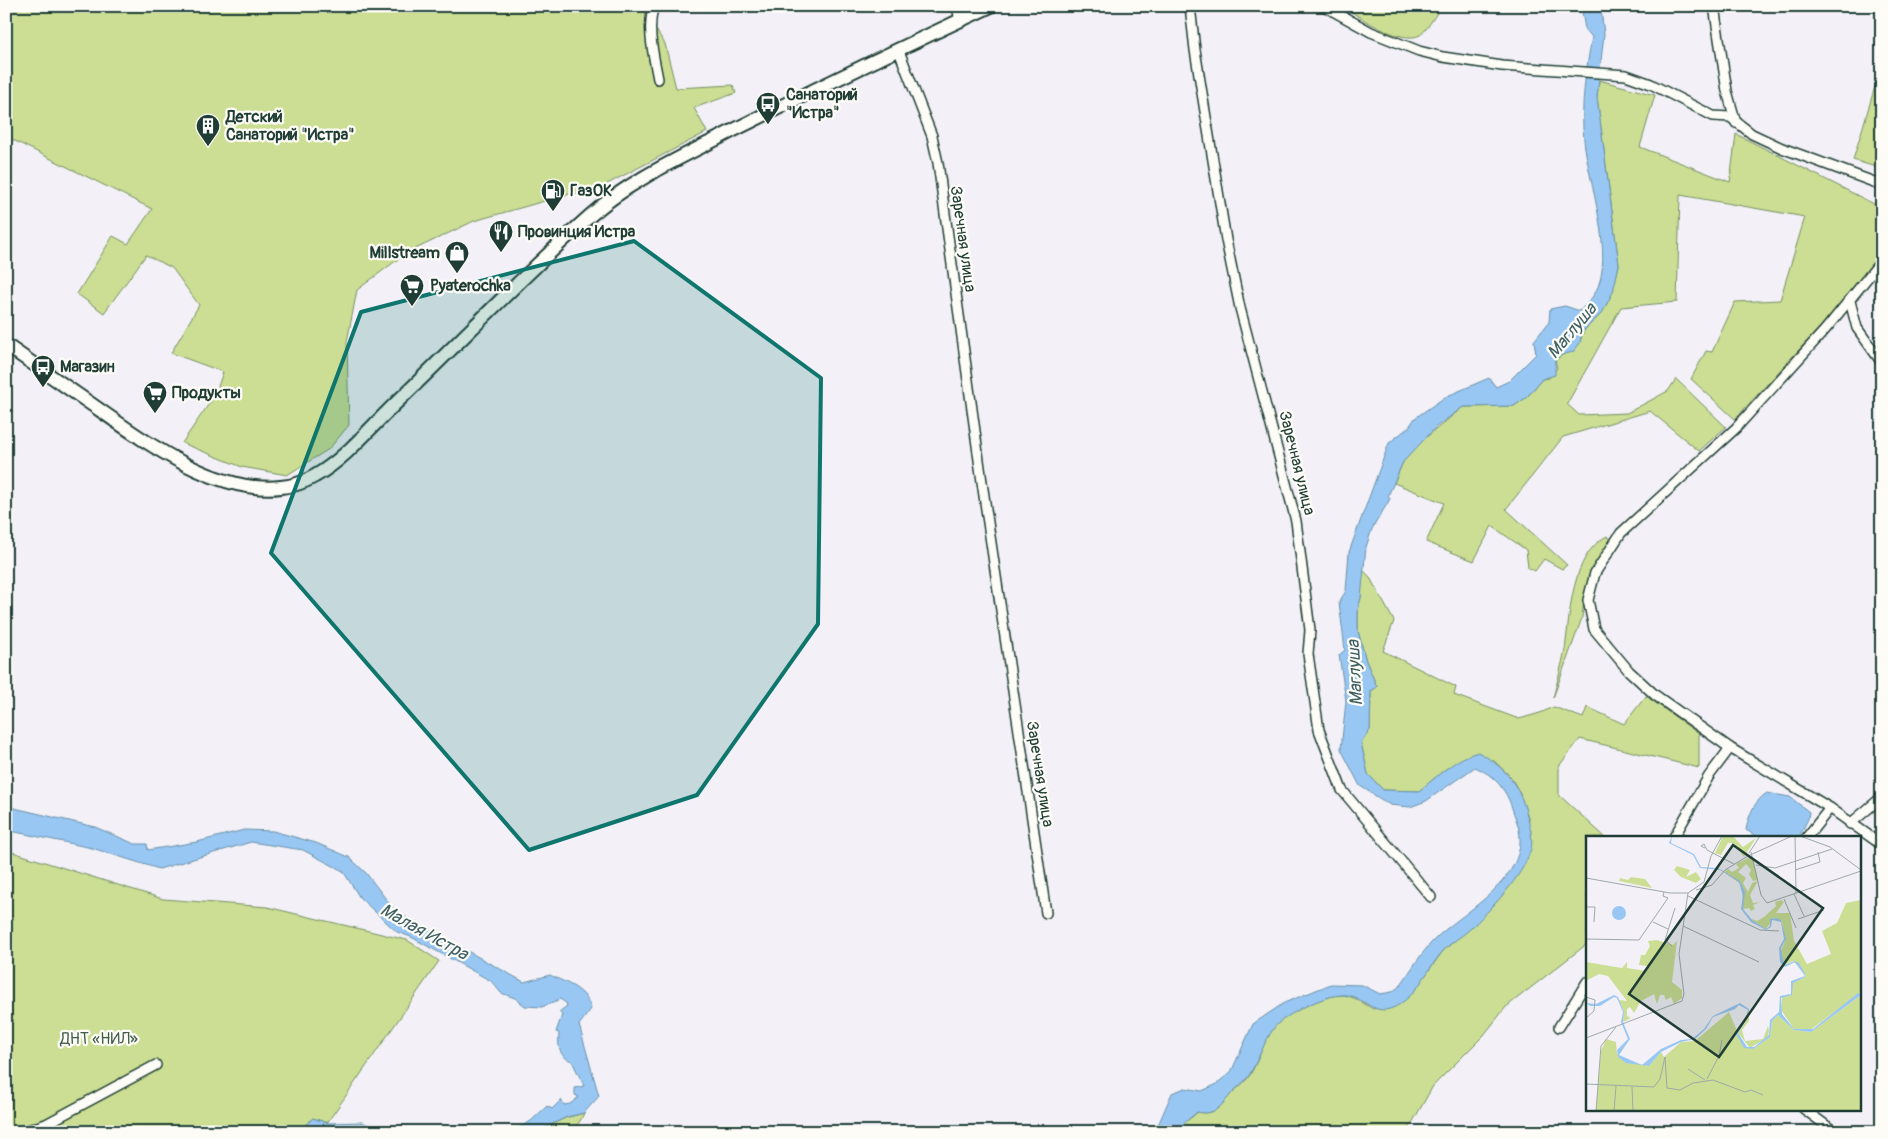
<svg xmlns="http://www.w3.org/2000/svg" width="1888" height="1138" font-family="Pangolin,sans-serif">
	<style>
		.green { fill: #cbde93; stroke: #758e64 }
		.water { fill: #99c7f4; stroke: #6890a7 }
		.lines { fill: none; stroke-linecap: round; stroke-linejoin: round }
		.street-casing { stroke: #1f3d34; stroke-width: 12 }
		.secondary-casing { stroke: #1f3d34; stroke-width: 16 }
		.street { stroke: #fdfcf7; stroke-width: 9 }
		.secondary { stroke: #fdfcf7; stroke-width: 12 }
		.marked { fill: #0f766e; fill-opacity: 0.2; stroke: #0f766e; stroke-width: 4; stroke-linejoin: round }
		.labels { text-anchor: middle; dominant-baseline: central; stroke-width: 4.5; stroke-linejoin: round; paint-order: stroke }
		.poi-label { font-size: 16px; font-weight: bold; fill: #1f3d34; stroke: #fdfcf7; text-anchor: start }
		.street-label { font-size: 16px; fill: #1f3d34; stroke: #fdfcf7 }
		.park-label { font-size: 16px; fill: #415d47; stroke: #fdfcf7 }
		.water-label { font-size: 18px; font-style: italic; fill: #3e6064; stroke: #fdfcf7 }
		.inset-road { fill: none; stroke: #9ea9a9; stroke-width: 1 }
		.view { fill: #1f3d34; fill-opacity: 0.15; stroke: #1f3d34; stroke-width: 2.5 }
		.inset-edge { fill: none; stroke: #1f3d34; stroke-width: 2.5 }
	</style>
	<rect width="100%" height="100%" fill="#f3f1f7"/>
	<filter id="ink" filterUnits="userSpaceOnUse"><feTurbulence type="fractalNoise" baseFrequency=".02" numOctaves="2"/><feDisplacementMap in="SourceGraphic" scale="10" xChannelSelector="R" yChannelSelector="G"/><feConvolveMatrix kernelMatrix="1 2 1 2 8 2 1 2 1" color-interpolation-filters="sRGB"/></filter>
	<g filter="url(#ink)">
		<g class="green">
			<polygon points="6,6 297,6 298,8 303,6 641,6 665,44 676,88 733,85 736,93 694,108 707,132 588,194 573,193 474,221 405,254 357,290 347,342 349,425 329,449 287,475 242,467 182,443 215,395 223,372 171,353 199,305 172,268 146,255 104,313 77,294 113,236 128,244 152,209 13,140 6,141"/>
			<path d="M1345,6H1439V10C1434,17 1427,30 1420,35C1403,45 1357,18 1345,6Z"/>
			<polygon points="1882,63 1882,169 1853,160"/>
			<path d="M1599,80L1655,95L1640,147L1730,182L1736,134L1882,208V250L1847,298L1735,419L1691,379L1706,351L1712,352L1735,302L1780,300L1805,217L1680,195L1677,302L1621,307L1567,404L1579,415L1627,413L1668,391L1676,379L1726,427L1699,451L1650,411L1563,437L1506,509L1567,565L1562,569L1544,559L1535,571L1528,568L1526,550L1492,526L1474,561L1426,542L1444,503L1394,483L1403,462L1418,444L1463,407L1514,406L1527,397L1542,379L1549,378L1557,368L1555,360L1580,343C1583,324 1594,324 1603,311C1612,296 1615,281 1619,265L1597,97Z"/>
			<path d="M1607,536L1612,540L1591,570L1584,600L1582,618L1553,698C1557,682 1562,665 1565,649C1570,615 1571,554 1607,536Z"/>
			<path d="M1362,569L1369,576L1394,621L1383,651L1456,687L1454,695L1519,719L1540,713L1554,707L1583,718L1587,707L1624,724L1646,696L1699,734V768L1580,739L1559,766V795L1605,837H1587V944L1506,1007L1483,1036L1433,1086L1407,1132H1181L1183,1124L1198,1112C1215,1116 1221,1105 1231,1094C1238,1087 1245,1083 1250,1075C1259,1060 1263,1041 1274,1027C1285,1014 1325,994 1342,995C1354,996 1363,1003 1373,1009L1400,1004L1412,993L1443,951L1492,907L1518,874L1529,820L1520,794L1511,777L1493,760L1447,768L1419,791L1383,790L1368,774L1361,743L1370,729L1371,691L1377,687L1366,661L1358,631V609L1361,597Z"/>
			<polygon points="6,850 163,899 267,907 407,940 439,961 327,1123 313,1118 302,1128 303,1132 6,1132"/>
			<path d="M584,1113C574,1138 559,1132 536,1132L565,1118Z"/>
		</g>
		<g class="water">
			<path d="M1581,6H1598L1601,10L1604,34L1597,97L1619,265L1613,292L1602,313L1582,332L1580,343L1573,352L1561,355L1555,360V375L1542,379L1527,397L1514,406L1463,407L1436,427L1403,462L1388,496L1390,499L1372,529L1366,547L1361,598L1358,609V631L1366,661L1377,687L1371,691L1370,730L1361,743L1368,774L1383,790L1419,791C1438,776 1455,758 1478,752C1502,765 1517,782 1525,808C1528,819 1534,837 1531,849C1523,877 1490,910 1469,930C1461,937 1450,943 1443,951C1428,968 1419,992 1400,1004C1373,1022 1365,993 1341,995C1326,996 1307,1005 1295,1012C1288,1016 1278,1022 1274,1028C1264,1042 1259,1058 1251,1072C1246,1082 1238,1086 1231,1094C1221,1106 1215,1116 1197,1112L1183,1124L1181,1132H1155L1172,1093L1185,1088L1202,1091L1215,1085L1231,1072L1253,1024L1284,1003L1331,984L1362,985L1380,994L1392,992L1400,986C1411,970 1423,950 1437,937C1466,910 1529,878 1519,830C1518,823 1514,815 1512,808C1506,789 1494,775 1475,767L1426,801L1410,807L1390,805L1360,786L1341,749L1346,701L1339,655L1345,650L1339,602L1346,591L1349,552L1389,443L1409,427L1415,418L1445,397L1489,378L1496,387L1509,381L1536,354L1534,341L1549,322L1550,309L1565,306L1580,311C1585,305 1591,300 1595,293C1616,257 1588,181 1584,140C1580,106 1586,70 1592,37L1585,29Z"/>
			<path d="M1767,793L1790,797L1809,812L1808,819L1799,837H1758L1746,830C1749,815 1754,801 1767,793Z"/>
			<path d="M6,806L95,827L135,844H147L148,850L197,842L244,830L273,831L316,843L349,857L366,873L396,912L524,982L550,975C566,983 587,989 591,1009L579,1025L599,1096L584,1113L567,1117L536,1132H511L531,1121L547,1106L552,1109L561,1100L564,1105L570,1104L579,1097L575,1095V1088L584,1086L572,1061C558,1056 558,1046 559,1033L556,1032L562,1015L559,1012L567,1006L566,1003L560,999L542,1007L525,1006L515,998L501,993L491,981L411,937L397,932L360,898L343,871L303,850L251,842L159,869L92,848L6,830Z"/>
			<polygon points="313,1118 327,1123 362,1122 385,1132 303,1132 302,1128"/>
		</g>
		<g class="lines">
			<defs>
				<g id="street">
					<path d="M654,6C646,28 654,57 658,79"/>
					<polyline points="957,6 960,21"/>
					<polyline points="1190,6 1195,50 1226,240 1240,308 1296,521 1310,630 1308,654 1319,730 1342,790 1431,897"/>
					<polyline points="1324,6 1371,32 1419,51 1443,57 1502,66 1626,75 1651,84 1713,116 1730,117 1752,134 1782,148 1882,185"/>
					<polyline points="1714,6 1727,91 1736,123"/>
					<polyline points="899,51 932,136 938,163 983,489 1046,913"/>
					<polyline points="1882,260 1825,330 1736,428 1621,533 1595,573 1588,600 1594,629 1629,671 1655,695 1730,748 1830,808 1882,845"/>
					<polyline points="1850,301 1857,328 1882,363"/>
					<polyline points="1850,824 1882,797"/>
					<polyline points="1674,837 1709,776 1730,748"/>
					<polyline points="1807,837 1830,808"/>
					<polyline points="1559,1027 1587,982"/>
					<polyline points="1804,1109 1835,1132"/>
					<polyline points="22,1132 46,1124 156,1065"/>
				</g>
				<path id="secondary" d="M6,345C35,365 65,386 94,406C144,441 217,495 281,487C292,486 305,482 315,476C345,459 370,428 394,405C460,342 523,275 591,215C633,178 685,156 734,130C819,87 905,46 991,6"/>
			</defs>
			<use href="#street" class="street-casing"/>
			<use href="#secondary" class="secondary-casing"/>
			<use href="#street" class="street"/>
			<use href="#secondary" class="secondary"/>
		</g>
	</g>
	<path class="marked" d="M634,241L821,378L818,624L697,795L529,850L271,553L361,312Z"/>
	<defs>
		<symbol id="bus-pin" viewBox="-11 -11 22 30"><path d="M0 17L-7.5 6A9.5 9.5 0 1 1 7.5 6Z" fill="#1f3d34" stroke="#fdfcf7"/><path d="M-5-6H5V4H4V6H2V4H-2V6H-4V4H-5ZM-3.5-4V0h7V-4ZM-3.5 1.2v1.5H-2V1.2ZM2 1.2v1.5H3.5V1.2Z" fill="#fff"/></symbol>
		<symbol id="building-pin" viewBox="-11 -11 22 30"><path d="M0 17L-7.5 6A9.5 9.5 0 1 1 7.5 6Z" fill="#1f3d34" stroke="#fdfcf7"/><path d="M-4-6H4V6H1V3H-1V6H-4ZM-2.5-4.3h1.7v1.8h-1.7ZM.8-4.3h1.7v1.8H.8ZM-2.5-1h1.7V.8h-1.7ZM.8-1h1.7V.8H.8Z" fill="#fff"/></symbol>
		<symbol id="fuel-pin" viewBox="-11 -11 22 30"><path d="M0 17L-7.5 6A9.5 9.5 0 1 1 7.5 6Z" fill="#1f3d34" stroke="#fdfcf7"/><path d="M-5.5-6h7V0h2V4h1.3V-2.5L3-4.5l.8-.8L6-3V5H2.5V1h-1V6h-7ZM-4.2-4.7v3.2H.2V-4.7Z" fill="#fff"/></symbol>
		<symbol id="restaurant-pin" viewBox="-11 -11 22 30"><path d="M0 17L-7.5 6A9.5 9.5 0 1 1 7.5 6Z" fill="#1f3d34" stroke="#fdfcf7"/><path d="M-5-6h1v4h1v-4h1v4h1v-4h1v5L-1.5 .5V6h-2V.5L-5-1ZM5-6V6H3V1.5H1.5Q1.5-4 5-6Z" fill="#fff"/></symbol>
		<symbol id="shop-pin" viewBox="-11 -11 22 30"><path d="M0 17L-7.5 6A9.5 9.5 0 1 1 7.5 6Z" fill="#1f3d34" stroke="#fdfcf7"/><path d="M-5-2.5h2.3a2.7 3.5 0 0 1 5.4 0H5L5.5 6h-11ZM-1.5-2.5h3a1.5 2.3 0 0 0-3 0Z" fill="#fff"/></symbol>
		<symbol id="supermarket-pin" viewBox="-11 -11 22 30"><path d="M0 17L-7.5 6A9.5 9.5 0 1 1 7.5 6Z" fill="#1f3d34" stroke="#fdfcf7"/><path d="M-6-5.5h2.5l.6 2H6L4.5 2H-2.5L-4.4-4H-6ZM-1.5 3.2a1.3 1.3 0 1 0 .1 0ZM3 3.2a1.3 1.3 0 1 0 .1 0Z" fill="#fff"/></symbol>
	</defs>
	<g fill-rule="evenodd">
		<use href="#bus-pin" x="754" y="90" width="28" height="38"/>
		<use href="#building-pin" x="194" y="112" width="28" height="38"/>
		<use href="#fuel-pin" x="539" y="177" width="28" height="38"/>
		<use href="#restaurant-pin" x="487" y="218" width="28" height="38"/>
		<use href="#shop-pin" x="443" y="239" width="28" height="38"/>
		<use href="#supermarket-pin" x="398" y="272" width="28" height="38"/>
		<use href="#bus-pin" x="29" y="353" width="28" height="38"/>
		<use href="#supermarket-pin" x="141" y="379" width="28" height="38"/>
	</g>
	<g class="labels">
		<g class="poi-label">
			<text x="786" y="95">Санаторий<tspan x="786" dy="18">"Истра"</tspan></text>
			<text x="226" y="117">Детский<tspan x="226" dy="18">Санаторий "Истра"</tspan></text>
			<text x="570" y="191">ГазОК</text>
			<text x="518" y="232">Провинция Истра</text>
			<text x="440" y="253" text-anchor="end">Millstream</text>
			<text x="430" y="286">Pyaterochka</text>
			<text x="60" y="367">Магазин</text>
			<text x="172" y="393">Продукты</text>
		</g>
		<g class="street-label">
			<text transform="translate(963 239) rotate(82)">Заречная улица</text>
			<text transform="translate(1297 463) rotate(76)">Заречная улица</text>
			<text transform="translate(1040 774) rotate(81)">Заречная улица</text>
		</g>
		<g class="park-label">
			<text x="99" y="1039">ДНТ «НИЛ»</text>
		</g>
		<g class="water-label">
			<text transform="translate(1572 331) rotate(-50)">Маглуша</text>
			<text transform="translate(1355 673) rotate(-93)">Маглуша</text>
			<text transform="translate(424 932) rotate(29)">Малая Истра</text>
		</g>
	</g>
	<g transform="translate(1586 836)">
		<rect width="275" height="275" fill="#f3f1f7"/>
		<path d="M137,0H147L157,11L170,2L158,21L147,7H142L135,19L129,17ZM166,20L172,44L167,45L163,38L165,34L160,28L152,36L160,42L157,47L162,56L166,47L172,45L164,59L167,67L174,66L167,69L169,73L165,75L163,72L157,73L156,49L138,36L142,33L146,36L153,32L150,28ZM91,30L104,34L100,41L110,36L115,43L110,47L95,41L88,34ZM45,41L59,43L66,52L33,45L34,42L42,44ZM195,64L198,66L190,77H204L208,105L221,128L245,118L236,95L251,87L260,67L275,64V156L223,195L208,193L195,174L196,161L206,159V147L219,141V138L207,125L198,129L195,114L199,105L196,86L188,82L180,93L163,82L171,85L178,81L190,70L189,66ZM71,104L87,109L91,105L86,146L96,154V162L88,168L85,161L80,164L78,159H74L71,168L68,158L55,165L48,177L44,171L41,173V180L45,182L37,186L38,176L33,164L41,165L22,140L13,138L0,145V126L36,132L41,126V132L60,135L61,130L53,129L55,119H59L64,110L62,105ZM275,159V275H10L15,215L20,203L30,206L31,218L42,226L63,230L75,216L78,221L95,206L109,205L143,176L158,211L167,213L184,201L186,185L192,179L208,194L225,196ZM163,173V185L156,194L159,205L177,203L182,190L183,195L182,201L164,212L152,197Z" fill="#cbde93"/>
		<path d="M86,0L85,7L108,18L115,31L132,32L154,45L159,56L157,73L166,84L180,93L184,90V83L190,82L195,84L200,103L195,112L198,129L209,125L213,127L219,138V141L207,147L206,159L195,162L196,178L208,193H227L272,157L275,159L225,196L208,194L192,179L186,185L184,201L167,213L158,212L149,196L160,182L162,174L153,169L149,173L127,181L120,193L109,203L95,206L75,216L63,230L40,227L32,221L31,214L42,203L35,186L37,176L31,162L28,161L14,170H4L0,167L10,168L28,159L32,161L38,176L37,186L44,203L33,219L56,229L75,213L95,204L106,203L118,193L127,180L154,167L163,173L161,183L152,197L161,211H168L183,199L184,184L193,176L194,160L205,158V145L219,140L209,126L199,131L194,126L193,112L198,103L195,86L186,84L185,91L180,94L165,86L155,73L157,60L153,46L134,34L114,32L107,19L83,7ZM26 77a7 7 0 1 1 14 0a7 7 0 1 1-14 0Z" fill="#99c7f4"/>
		<path class="inset-road" d="M209,0L210,57M214,0L244,11L275,34M119,12L115,10L118,8L121,14L148,28M165,16L175,59L181,67L275,35M163,17L174,0M170,29L189,32L246,13M209,34L234,26L232,16M0,42L84,57H102L118,46L125,20L136,0M110,54L126,49L139,34L162,20L206,0M208,58L218,80M102,60L174,94L193,95M198,63L210,92M0,71H9L8,86M212,83L238,74M67,86L82,93M97,90L173,126M0,103L53,104L82,62L77,60L78,56M86,110L79,104L89,72M0,161L9,164L8,175L0,182M0,202L96,165L98,158L93,118L102,57M102,233L119,244M121,243L133,220L136,204M0,248L68,251L74,243L79,221L81,252L94,254L107,247L127,244L159,256L165,254L177,259M46,251L47,275M10,275L15,210L30,191M28,275L30,250"/>
		<path class="view" d="M147,9L237,72L133,221L43,158Z"/>
		<rect width="275" height="275" class="inset-edge"/>
	</g>
	<rect width="1888" height="1138" fill="none" stroke="#fdfcf7" stroke-width="25"/>
	<rect x="12" y="12" width="1863" height="1113" fill="none" stroke="#1f3d34" stroke-width="2" filter="url(#ink)"/>
</svg>
